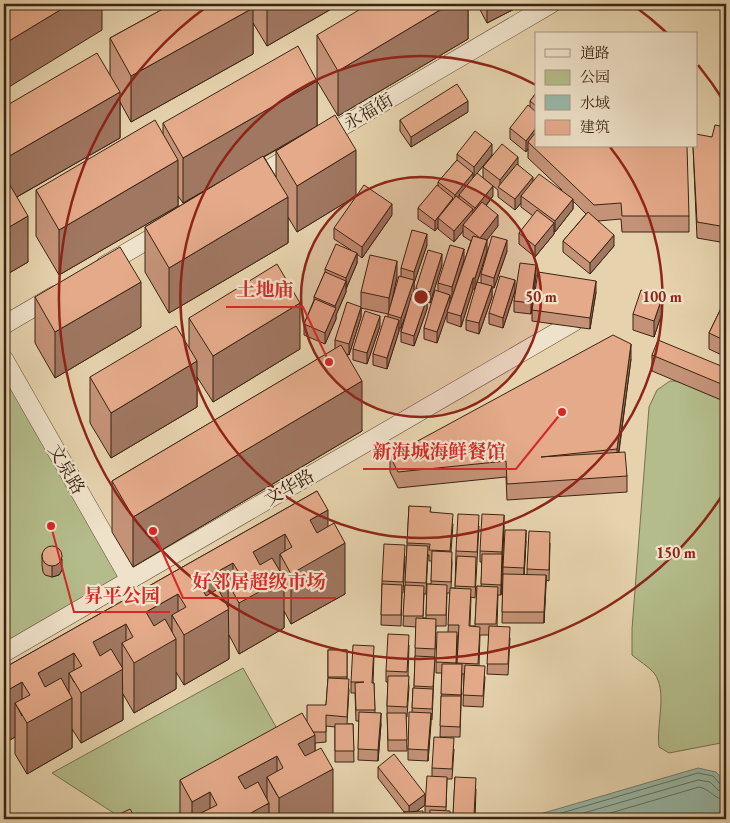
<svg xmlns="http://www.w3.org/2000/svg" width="730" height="823" font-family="'EB Garamond','Noto Serif SC',serif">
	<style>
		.green { fill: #b4bc8b; stroke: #77704e }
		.water { fill: #97b8a7; stroke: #727d6b }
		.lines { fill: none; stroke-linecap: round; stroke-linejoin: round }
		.shore { stroke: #686e5c; stroke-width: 1 }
		.minor-casing { stroke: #655038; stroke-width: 19 }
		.minor { stroke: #efe2ca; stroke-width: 18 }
		.wall { fill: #c49277; stroke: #3a2411; fill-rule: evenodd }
		.shaded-wall { fill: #a07761; stroke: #3a2411 }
		.building { fill: #e4aa8a; stroke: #3a2411 }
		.ring { fill: none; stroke: #8f2418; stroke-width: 2.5 }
		.labels { text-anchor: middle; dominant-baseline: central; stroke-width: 4.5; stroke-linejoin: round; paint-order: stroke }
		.street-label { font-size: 18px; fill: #3a2411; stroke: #efe2ca }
		.centre { fill: #8f2418; stroke: #efe2ca; stroke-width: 2.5 }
		.ring-label { font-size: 15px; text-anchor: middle; font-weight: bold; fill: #8f2418; stroke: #efe2ca; stroke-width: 4.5; stroke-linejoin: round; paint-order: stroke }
		.leader { fill: none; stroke: #d62828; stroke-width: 2 }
		.callout-dot { fill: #d62828; stroke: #efe2ca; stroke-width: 2 }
		.callout-label { font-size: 19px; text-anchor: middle; font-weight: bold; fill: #d62828; stroke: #efe2ca; stroke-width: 4.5; stroke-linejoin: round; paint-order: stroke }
	</style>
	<rect width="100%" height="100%" fill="#e6d3ae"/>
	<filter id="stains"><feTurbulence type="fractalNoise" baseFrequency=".004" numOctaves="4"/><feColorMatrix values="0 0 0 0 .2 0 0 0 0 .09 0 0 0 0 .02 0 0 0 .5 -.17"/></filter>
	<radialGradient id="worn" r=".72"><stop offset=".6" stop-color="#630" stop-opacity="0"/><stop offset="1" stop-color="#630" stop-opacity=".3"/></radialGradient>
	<g class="green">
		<polygon points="4,359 130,580 4,653"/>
		<path d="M670,381H680L726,399V738L721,743L669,753L659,747C656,724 668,691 654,673C648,666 639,661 632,655V629L649,407L657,390Z"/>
		<polygon points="243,668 290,752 168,819 123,819 52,773"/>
	</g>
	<polygon class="water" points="698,768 716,772 726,783 726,819 523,819"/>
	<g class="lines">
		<g class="shore">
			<polyline points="541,819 698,773 713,776 721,785 726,786"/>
			<polyline points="563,819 698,780 710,782 718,790 726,793"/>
			<path d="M590,819L699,787C710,789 714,799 726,800"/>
		</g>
		<defs>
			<g id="minor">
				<polyline points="321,139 551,4"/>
				<polyline points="250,180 296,153"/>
				<polyline points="105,265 165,230"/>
				<polyline points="4,325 55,295"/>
				<polyline points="4,359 130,580"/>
				<polyline points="4,653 574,322"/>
			</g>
		</defs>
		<use href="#minor" class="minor-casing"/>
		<use href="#minor" class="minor"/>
	</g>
	<g class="wall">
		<polygon points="172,4 340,4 267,46 253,23 253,54 131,122 120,102 120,138 17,197 28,262 4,276 4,107 110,75 110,38"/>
		<path d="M468,4V39L338,116L317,81V126L356,196L297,232L288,217V243L169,313L145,272V227L216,184L183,203L178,196V206L59,275L36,236V190L163,134V123L317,80V35ZM316,127L276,151V177L264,157Z"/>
		<polygon points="477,4 524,4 487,23"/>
		<polygon points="536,93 536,146 689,216 689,232 622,232 621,219 598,221 614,246 590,274 563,252 563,241 586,214 573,201 573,209 555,232 554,231 554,234 535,257 519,244 519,233 533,216 521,207 521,203 515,210 498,197 498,190 483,178 483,167 518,165 533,181 562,190 528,158 528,149 526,152 510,139 510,128 530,107 530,101"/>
		<polygon points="468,112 411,147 400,131 400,120"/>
		<polygon points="726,127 726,243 697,238 693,146 696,146 712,137"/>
		<polygon points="457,154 492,155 477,173 493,196 486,206 498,226 486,240 487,251 475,289 473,289 461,327 447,322 447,312 437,343 424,339 424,328 438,291 438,283 464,249 452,298 450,297 450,305 471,241 463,236 463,231 454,242 438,229 438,227 435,231 418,219 418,208 438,186 438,182 457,160"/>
		<polygon points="392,215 362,258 357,254 357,263 346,289 346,292 336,315 336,319 325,344 304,335 304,324 314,300 314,297 325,272 325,269 351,250 334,239 334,228"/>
		<polygon points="427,245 414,283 414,291 413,294 416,295 416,288 442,265 430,303 427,302 427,309 414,346 401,342 401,328 399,328 399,331 387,369 373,365 373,354 388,317 388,314 361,308 361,317 349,355 347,354 362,431 133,567 112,532 112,481 335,349 335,340 361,306 361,292 397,277 392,300 401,276 401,268"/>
		<polygon points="507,251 494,288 492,288 492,297 479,334 466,330 466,320 481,283 481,274"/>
		<polygon points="536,275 531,314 514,312 514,301"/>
		<polygon points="515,291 503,328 489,324 489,313"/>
		<polygon points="596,292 590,329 532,321 532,310"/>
		<polygon points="35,297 141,327 55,378 35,343"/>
		<polygon points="726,298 726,357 709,349 709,333"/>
		<polygon points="662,313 654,337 633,330 633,314"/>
		<polygon points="189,318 300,349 213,402 197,377 197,407 111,458 90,423 90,377 189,348"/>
		<polygon points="380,326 367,364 353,360 353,349"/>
		<polygon points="652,355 726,368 726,402 652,371"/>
		<polygon points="631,359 619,452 627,476 627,492 507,500 506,477 398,488 390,472 390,456"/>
		<polygon points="317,491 328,527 345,594 291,624 284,611 284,628 239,654 229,635 229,659 184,685 176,672 176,689 134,713 123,694 123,720 81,743 72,729 72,748 27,774 15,754 15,737 8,741 4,733 4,668"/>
		<path d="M409,506L431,512L453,524L451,552L452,563L451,588H455L456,551L479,526L475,598L471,597L470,626H475L477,586L481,587L482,562H480V551L504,526L501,595H498L497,627L510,638L508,675L487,674L489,635H480L479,666L485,677L483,707L463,706L464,674H462L460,737H440L442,673H436V662L448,632L450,593H447L446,626H436L433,698L432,720L431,719L428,761L408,760V749L412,712L413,688H414L416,627L403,626ZM428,555H429V561H432L431,584H427L426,618H423L424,594H426ZM457,636H458L457,664H456Z"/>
		<polygon points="526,541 524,575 527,575 527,569 550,543 549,581 546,580 544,623 502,623 503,567"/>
		<polygon points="42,554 62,570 59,575 52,577 45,575 43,572 42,565"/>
		<polygon points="405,556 403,593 402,593 401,626 381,625 382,581"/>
		<polygon points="409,645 408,676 409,687 407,717 406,717 407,751 388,751 387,706 388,682 386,682 386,671"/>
		<polygon points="328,650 347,650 347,679 349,690 347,724 353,724 354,762 335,762 335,727 326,726 326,742 315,743 315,751 333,819 180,819 180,780 307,721 326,705 328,678"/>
		<polygon points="374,656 373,683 374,683 375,713 381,724 378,761 358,760 359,721 356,721 355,693 351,693 351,682"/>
		<polygon points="454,749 452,779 447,779 446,810 430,817 425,817 425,806 432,776 432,768"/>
		<polygon points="378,767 425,805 416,812 404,812 378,778"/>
		<polygon points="455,777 476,789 475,819 453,819"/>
	</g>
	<g class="shaded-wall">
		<polygon points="70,4 102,4 102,30 4,90 4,44"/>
		<polygon points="267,4 340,4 267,46"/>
		<polygon points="450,4 468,4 468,39 338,116 338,71"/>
		<polygon points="487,4 524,4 487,23"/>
		<polygon points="253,8 253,54 131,122 131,76"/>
		<polygon points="317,81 317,126 183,203 183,158"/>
		<polygon points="120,92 120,138 6,203 6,158"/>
		<polygon points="468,101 468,112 411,147 411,137"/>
		<polygon points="536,128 536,139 528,142 528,149 526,152 526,141"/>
		<polygon points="492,144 492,155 474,177 474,167"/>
		<polygon points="356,150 356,196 297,232 297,186"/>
		<polygon points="518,157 518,168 500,188 500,180"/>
		<polygon points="178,160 178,206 59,275 59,230"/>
		<polygon points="473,173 473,184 459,195 459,201 455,206 455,195"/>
		<polygon points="533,177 533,188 521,196 521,203 515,210 515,199"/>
		<polygon points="493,186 493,196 475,219 475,208"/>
		<polygon points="288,197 288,243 169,313 169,268"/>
		<polygon points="453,198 453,209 438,218 438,227 435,231 435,221"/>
		<polygon points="573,199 573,209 555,232 555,221"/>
		<polygon points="392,204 392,215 362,258 362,247"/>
		<polygon points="473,209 473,219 463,225 463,231 454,242 454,231"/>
		<polygon points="498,215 498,226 480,249 480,238"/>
		<polygon points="28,216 28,262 4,276 4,230"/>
		<polygon points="554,223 554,234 535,257 535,246"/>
		<polygon points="427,234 427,245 414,283 414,272"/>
		<polygon points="614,235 614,246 590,274 590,263"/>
		<polygon points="487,240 487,251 475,289 475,278"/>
		<polygon points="507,240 507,251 494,288 494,278"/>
		<polygon points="464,249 464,260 452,298 452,287"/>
		<polygon points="357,253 357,263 346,289 346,278"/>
		<polygon points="442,254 442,265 430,303 430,292"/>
		<polygon points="397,261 397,277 389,314 389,298"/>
		<polygon points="536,265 536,275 531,314 531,303"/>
		<polygon points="473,278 473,289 461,327 461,316"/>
		<polygon points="414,280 414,291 401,328 401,318"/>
		<polygon points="515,280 515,291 503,328 503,318"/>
		<polygon points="346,281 346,292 336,315 336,319 325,344 325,333 335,310 335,306"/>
		<polygon points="596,281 596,292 590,329 590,318"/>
		<polygon points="141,282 141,327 55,378 55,332"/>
		<polygon points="492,286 492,297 479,334 479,323"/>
		<polygon points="450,295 450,305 437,343 437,332"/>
		<polygon points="427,298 427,309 414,346 414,336"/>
		<polygon points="662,298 662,313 654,337 654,321"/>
		<polygon points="300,303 300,349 213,402 213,356"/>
		<polygon points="361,307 361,317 349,355 349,344"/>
		<polygon points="380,316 380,326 367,364 367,353"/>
		<polygon points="399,320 399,331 387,369 387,358"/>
		<polygon points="631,344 631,359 617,464 617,449"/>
		<polygon points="197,361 197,407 111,458 111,413"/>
		<polygon points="362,381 362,431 133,567 133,517"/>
		<polygon points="328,510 328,553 345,543 345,594 291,624 291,574 310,520"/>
		<polygon points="504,515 504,526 501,595 502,552"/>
		<polygon points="526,530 526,541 524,578 524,568"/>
		<polygon points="285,534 285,562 280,554 280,580 284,578 284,628 239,654 239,603 253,552"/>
		<polygon points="62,559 62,570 59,575 52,577 52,566"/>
		<polygon points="233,563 233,592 228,583 229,659 184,685 184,635 199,582"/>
		<polygon points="546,575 546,586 544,623 544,612"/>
		<polygon points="178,594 178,625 172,615 172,641 176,639 176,689 134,713 134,663 146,612"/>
		<polygon points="126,624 126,649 122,643 123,720 81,743 81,693 93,642"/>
		<polygon points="74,653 74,682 69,673 69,699 72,698 72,748 27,774 27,723 38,673"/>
		<polygon points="22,682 22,716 15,703 15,737 8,741 8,690"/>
		<polygon points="381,713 381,724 378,761 378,750"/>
		<polygon points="431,713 431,724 428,761 428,750"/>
		<polygon points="315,735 315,778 333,769 333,819 279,819 279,798 298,744"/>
		<polygon points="277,756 277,795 267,777 267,805 269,803 269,819 238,819 238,777"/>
		<polygon points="210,792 210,819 199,814 199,819 192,819 192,802"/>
		<polygon points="425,794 425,805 409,817 409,806"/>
	</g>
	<g class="building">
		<polygon points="4,4 70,4 4,44"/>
		<polygon points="172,4 250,4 253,8 131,76 110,38"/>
		<polygon points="369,4 450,4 338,71 317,35"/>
		<polygon points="298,46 317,81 183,158 163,123"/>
		<polygon points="97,53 120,92 6,158 4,154 4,107"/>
		<polygon points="457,84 468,101 411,137 400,120"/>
		<polygon points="536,93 536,106 530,101"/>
		<polygon points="528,105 536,112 536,128 526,141 510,128"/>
		<polygon points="335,115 356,150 297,186 276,151"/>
		<polygon points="155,120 178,160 59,230 36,190"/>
		<polygon points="715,125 726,127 726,227 697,222 693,146 696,146 696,134 712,137"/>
		<polygon points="475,131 492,144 474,167 457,154"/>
		<polygon points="536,132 536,146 687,146 689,216 622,216 621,203 594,205 528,142"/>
		<polygon points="502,144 518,157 500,180 483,167"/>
		<polygon points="263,156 288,197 169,268 145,227"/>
		<polygon points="457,160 473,173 455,195 438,182"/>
		<polygon points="517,164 533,177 515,199 498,187"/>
		<polygon points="477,173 493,186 475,208 459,195"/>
		<polygon points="539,174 573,199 555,221 521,196"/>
		<polygon points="4,175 28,216 4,230"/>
		<polygon points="364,185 392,204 362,247 334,228"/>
		<polygon points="437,185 453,198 435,221 418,208"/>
		<polygon points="456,196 473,209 454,231 438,218"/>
		<polygon points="482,202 498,215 480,238 463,225"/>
		<polygon points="537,210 554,223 535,246 519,233"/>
		<polygon points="588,212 614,235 590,263 563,241"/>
		<polygon points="412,230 427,234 414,272 401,268"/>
		<polygon points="473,236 487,240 475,278 473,278 461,316 447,312"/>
		<polygon points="492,236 507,240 494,278 481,274"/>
		<polygon points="336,244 357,253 346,278 325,269"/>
		<polygon points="450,245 464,249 452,287 438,283"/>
		<polygon points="120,247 141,282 55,332 35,297"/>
		<polygon points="428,250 442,254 430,292 416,288"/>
		<polygon points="370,255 397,261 389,298 361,292"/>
		<polygon points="520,263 536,265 531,303 514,301"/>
		<polygon points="277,264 300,303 213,356 189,318"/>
		<polygon points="325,272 346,281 335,306 314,297"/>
		<polygon points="538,272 596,281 590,318 532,310"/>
		<polygon points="399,276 414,280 401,318 388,314"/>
		<polygon points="500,276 515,280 503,318 489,313"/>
		<polygon points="477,282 492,286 479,323 466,320"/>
		<polygon points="435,290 450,295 437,332 424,328"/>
		<polygon points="641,290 662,298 654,321 633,314"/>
		<polygon points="412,294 427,298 414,336 401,332"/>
		<polygon points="726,298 726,341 709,333"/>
		<polygon points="315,299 336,308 325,333 304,324"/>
		<polygon points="347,302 361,307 349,344 335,340"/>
		<polygon points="365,311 380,316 367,353 353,349"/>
		<polygon points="385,316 399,320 387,358 373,354"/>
		<polygon points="176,326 197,361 111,413 90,377"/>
		<polygon points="613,335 631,344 617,449 541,457 625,452 627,476 507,484 506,461 398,472 390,456"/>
		<polygon points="658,340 726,368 726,386 652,355"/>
		<polygon points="341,345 362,381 133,517 112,481"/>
		<polygon points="317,491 328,510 310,520 317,533 334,523 345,543 291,574 280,554 292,547 285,534 253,552 260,565 272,558 284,578 239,603 228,583 241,576 233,563 199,582 206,596 218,589 229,609 184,635 172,615 186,607 178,594 146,612 154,626 165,619 176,639 134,663 122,643 133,637 126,624 93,642 100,656 111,649 123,669 81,693 69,673 82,666 74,653 38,673 45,687 61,678 72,698 27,723 15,703 30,695 22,682 8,690 4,683 4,668"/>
		<polygon points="409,506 431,507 430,512 453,514 450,551 429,550 430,544 407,543"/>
		<polygon points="458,514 479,515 477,552 456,551"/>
		<polygon points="482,514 504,515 502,552 480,551"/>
		<polygon points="505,530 526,530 524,568 503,567"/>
		<polygon points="529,531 550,532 549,570 527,569"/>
		<polygon points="384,544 405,545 403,582 382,581"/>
		<polygon points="407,545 428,546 426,583 405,582"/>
		<circle cx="52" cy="556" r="10"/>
		<polygon points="432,551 452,552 451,582 431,581"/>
		<polygon points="482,554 502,554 501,585 481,584"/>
		<polygon points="457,556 476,557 475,587 455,586"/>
		<polygon points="503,574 546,575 544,612 502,612"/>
		<polygon points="382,584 402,585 401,615 381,615"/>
		<polygon points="427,584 447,585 446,615 426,615"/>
		<polygon points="405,585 424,586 423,616 403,616"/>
		<polygon points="477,586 498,587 496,624 475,624"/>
		<polygon points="450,588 471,589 469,626 480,627 478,664 457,663 459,625 448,625"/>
		<polygon points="416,618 436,619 435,649 415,648"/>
		<polygon points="489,626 510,627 508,664 487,664"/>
		<polygon points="437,632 457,632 456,663 436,662"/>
		<polygon points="388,634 409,635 407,672 386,671"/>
		<polygon points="353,645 374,646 372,683 374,683 375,710 356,710 355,683 364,682 351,682"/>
		<rect x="328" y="650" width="19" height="27"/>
		<polygon points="415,656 435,657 433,687 414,686"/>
		<polygon points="442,664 462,664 461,695 441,694"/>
		<polygon points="465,665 485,666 483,696 463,695"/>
		<polygon points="388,676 409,676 407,707 387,706"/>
		<polygon points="328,678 349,679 347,717 326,715 326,732 313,732 307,722 307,705 326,705"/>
		<polygon points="413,688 433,689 432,709 412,708"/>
		<polygon points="441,696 461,696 460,727 440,726"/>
		<polygon points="359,712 381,713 378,750 358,749"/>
		<polygon points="409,712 431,713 428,750 408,749"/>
		<polygon points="302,713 315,735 298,744 305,756 321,748 333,769 279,798 267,777 283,768 277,756 238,777 245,789 258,782 269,803 240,819 201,819 199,814 217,805 210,792 192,802 180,780"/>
		<polygon points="387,713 406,713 407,740 388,740"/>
		<polygon points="335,724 353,724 354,751 335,751"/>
		<polygon points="434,737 454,738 452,769 432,768"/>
		<polygon points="394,754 425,794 409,806 378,767"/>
		<polygon points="427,776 447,777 446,807 425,806"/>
		<polygon points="455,777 476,778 474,815 453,814"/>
		<polygon points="130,809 136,819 110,819"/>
		<polygon points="430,810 450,811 450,819 430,819"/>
		<polygon points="423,811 423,819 404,819 404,812"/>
	</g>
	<circle cx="421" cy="297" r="120" fill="#8f2418" fill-opacity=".12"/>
	<g class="ring">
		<circle cx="421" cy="297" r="120"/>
		<path d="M610 147A241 241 0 1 1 536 85"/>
		<path d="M725 491A361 361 0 1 1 209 5M633 5A361 361 0 0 1 667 33M698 65A361 361 0 0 1 725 103"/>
	</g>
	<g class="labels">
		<g class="street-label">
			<text transform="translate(368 111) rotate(-30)">永福街</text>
			<text transform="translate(67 469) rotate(60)">文泉路</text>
			<text transform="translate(289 487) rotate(-30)">文华路</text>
		</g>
	</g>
	<circle cx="421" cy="297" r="8" class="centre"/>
	<g class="ring-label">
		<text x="541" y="302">50 m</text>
		<text x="662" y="302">100 m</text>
		<text x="676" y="558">150 m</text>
	</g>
	<path class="leader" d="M329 362L303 307H226M562 412L516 469H363M153 531L183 598H336M51 526L74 612H170"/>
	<g class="callout-dot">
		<circle cx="329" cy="362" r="5"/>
		<circle cx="562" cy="412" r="5"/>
		<circle cx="153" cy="531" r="5"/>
		<circle cx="51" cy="526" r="5"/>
	</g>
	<g class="callout-label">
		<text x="265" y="296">土地庙</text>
		<text x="439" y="458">新海城海鲜餐馆</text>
		<text x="259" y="588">好邻居超级市场</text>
		<text x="122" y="602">昇平公园</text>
	</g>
	<rect width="730" height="823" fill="none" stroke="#e6d3ae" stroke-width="20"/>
	<rect x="5" y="5" width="720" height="813" fill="none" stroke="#3a2411" stroke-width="2.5"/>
	<rect x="10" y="10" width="710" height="803" fill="none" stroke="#3a2411"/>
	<rect x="535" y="32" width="162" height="115" fill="#efe2ca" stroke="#a79680"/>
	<rect x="545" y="49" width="25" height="8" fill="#efe2ca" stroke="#a79680"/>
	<text x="580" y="58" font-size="15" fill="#3a2411">道路</text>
	<rect x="545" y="70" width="25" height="15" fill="#b4bc8b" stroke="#a79680"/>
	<text x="580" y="82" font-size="15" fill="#3a2411">公园</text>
	<rect x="545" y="95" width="25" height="15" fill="#97b8a7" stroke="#a79680"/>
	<text x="580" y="108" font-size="15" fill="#3a2411">水域</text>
	<rect x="545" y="120" width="25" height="15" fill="#e4aa8a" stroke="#a79680"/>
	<text x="580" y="132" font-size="15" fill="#3a2411">建筑</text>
	<rect width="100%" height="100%" filter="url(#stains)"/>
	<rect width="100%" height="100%" fill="url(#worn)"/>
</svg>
